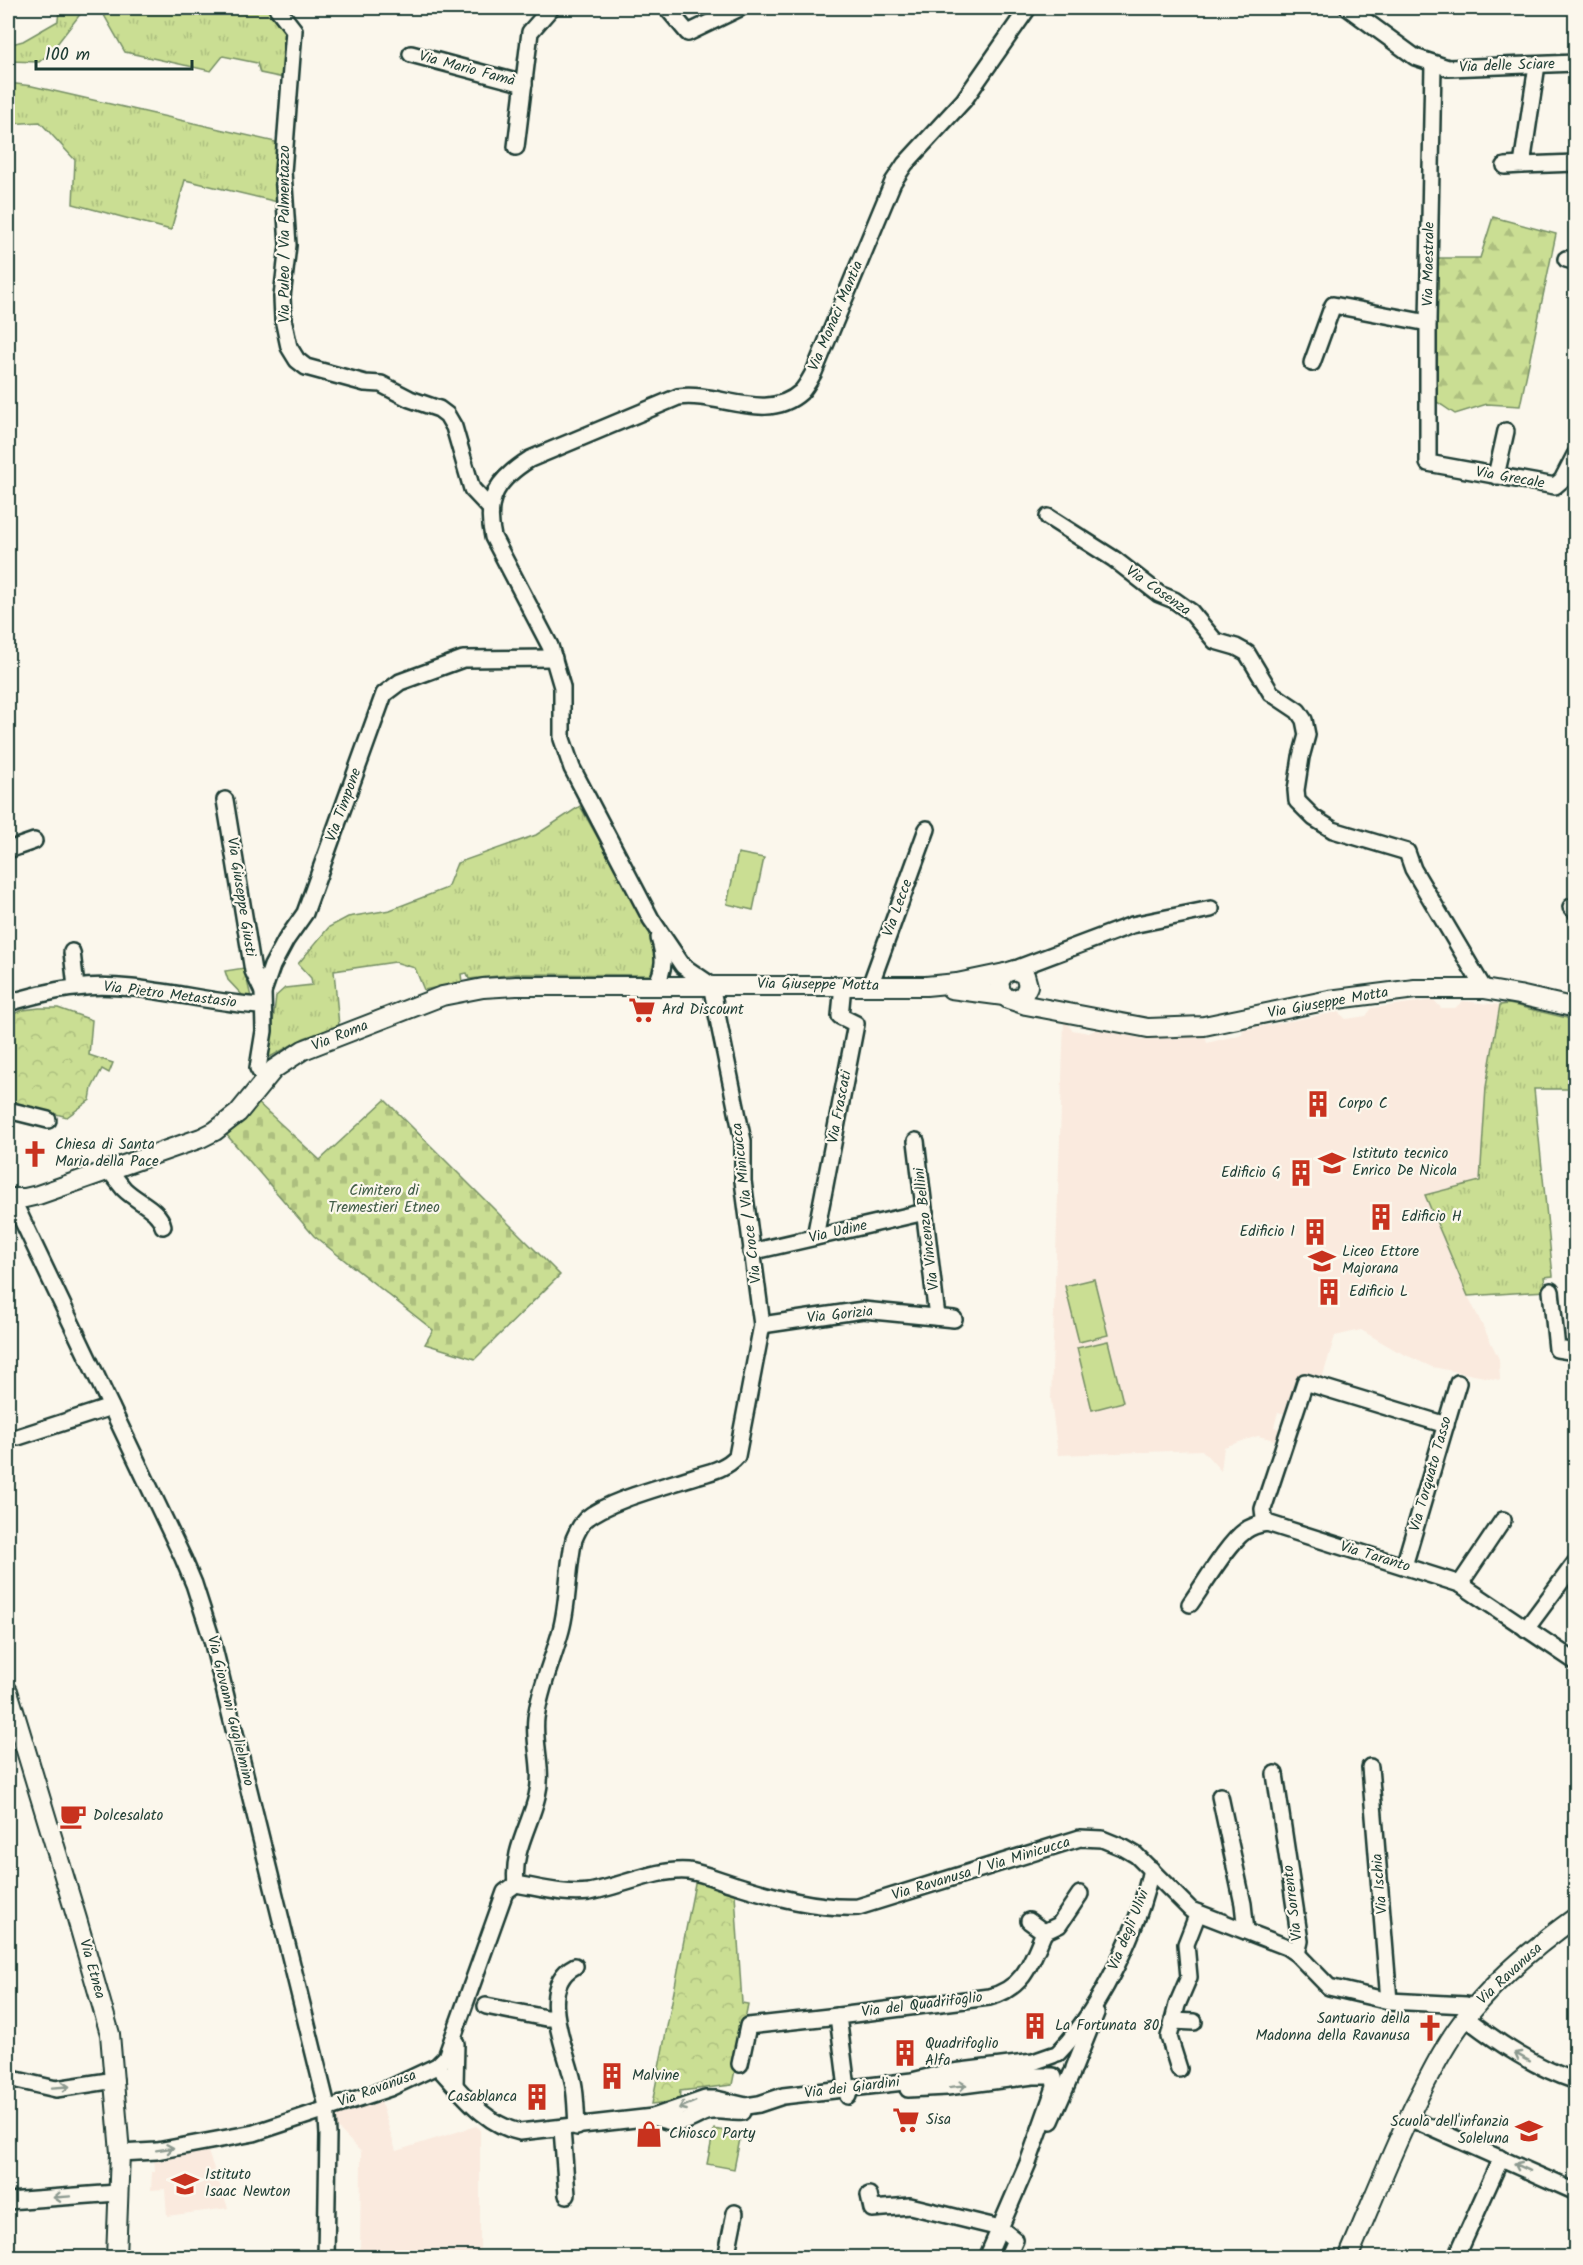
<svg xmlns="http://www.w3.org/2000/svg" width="1583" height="2265" font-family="Kalam,sans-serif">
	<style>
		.built { fill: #faeade }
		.grass { fill: url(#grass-tufts); stroke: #748e64; stroke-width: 1.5 }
		.forest { fill: url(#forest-firs); stroke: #748e64; stroke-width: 1.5 }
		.cemetery { fill: url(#cemetery-stones); stroke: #748e64; stroke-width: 1.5 }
		.park { fill: url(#park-crowns); stroke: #748e64; stroke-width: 1.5 }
		.garden { fill: #cade93; stroke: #748e64; stroke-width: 1.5 }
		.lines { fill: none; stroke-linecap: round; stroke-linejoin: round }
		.minor-casing { stroke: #1f3d34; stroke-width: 20 }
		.major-casing { stroke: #1f3d34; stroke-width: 22 }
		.minor { stroke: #fbf7ec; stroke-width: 15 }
		.major { stroke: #fbf7ec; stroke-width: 18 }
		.oneway { stroke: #8d9a90 }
		.labels { text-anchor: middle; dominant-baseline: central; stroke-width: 4.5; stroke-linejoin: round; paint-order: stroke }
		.street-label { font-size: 15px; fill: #1f3d34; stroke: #fbf7ec }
		.poi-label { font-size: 15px; fill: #1f3d34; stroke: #fbf7ec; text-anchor: start }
		.park-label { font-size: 15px; fill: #415d47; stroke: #fbf7ec }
	</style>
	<defs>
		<pattern id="grass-tufts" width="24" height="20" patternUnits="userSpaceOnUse" patternTransform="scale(1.5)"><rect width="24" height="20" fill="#cade93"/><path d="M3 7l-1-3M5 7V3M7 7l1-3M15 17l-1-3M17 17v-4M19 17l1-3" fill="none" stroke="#adbf7f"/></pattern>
		<pattern id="forest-firs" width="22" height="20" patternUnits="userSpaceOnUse" patternTransform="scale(1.5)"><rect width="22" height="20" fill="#cade93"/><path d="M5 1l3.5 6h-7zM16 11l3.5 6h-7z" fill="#adbf7f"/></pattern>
		<pattern id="cemetery-stones" width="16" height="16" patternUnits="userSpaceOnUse" patternTransform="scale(1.5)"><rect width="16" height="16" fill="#cade93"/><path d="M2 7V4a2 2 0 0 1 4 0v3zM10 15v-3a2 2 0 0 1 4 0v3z" fill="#adbf7f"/></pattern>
		<pattern id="park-crowns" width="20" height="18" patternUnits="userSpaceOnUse" patternTransform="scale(1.5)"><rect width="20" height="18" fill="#cade93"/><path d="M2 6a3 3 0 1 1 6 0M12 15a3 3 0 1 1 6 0" fill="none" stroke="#adbf7f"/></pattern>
	</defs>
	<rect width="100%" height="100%" fill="#fbf7ec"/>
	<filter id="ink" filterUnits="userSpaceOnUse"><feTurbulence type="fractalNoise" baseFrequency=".0167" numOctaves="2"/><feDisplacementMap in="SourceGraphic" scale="12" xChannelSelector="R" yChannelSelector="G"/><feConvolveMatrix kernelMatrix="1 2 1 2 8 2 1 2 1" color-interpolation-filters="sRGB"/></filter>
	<g filter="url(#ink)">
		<g class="built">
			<polygon points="1434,1000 1441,1008 1455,1008 1463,1001 1500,1005 1486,1087 1480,1181 1425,1195 1468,1296 1499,1359 1500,1380 1432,1367 1397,1351 1361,1330 1335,1336 1321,1382 1306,1378 1307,1374 1302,1373 1289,1415 1278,1412 1274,1427 1284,1430 1279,1441 1258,1436 1224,1447 1221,1471 1202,1450 1058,1455 1051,1399 1064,1020 1066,1021 1072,1030 1089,1033 1098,1028 1143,1039 1205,1035 1207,1043 1243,1034 1242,1030 1338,1012 1346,1019 1366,1016 1372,1008"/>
			<polygon points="379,2096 396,2151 476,2126 480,2129 480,2257 360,2257 361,2152 336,2126 336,2119 342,2108"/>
			<polygon points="207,2149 228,2208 167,2216 165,2189 151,2190 152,2172 155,2172 154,2155"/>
		</g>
		<g class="grass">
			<polygon points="59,8 85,8 50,53 39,62 9,61 8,65 8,45 23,41 58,21"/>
			<polygon points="100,8 273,8 287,24 284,78 260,73 257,63 223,56 211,71 125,52"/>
			<polygon points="8,83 32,86 280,143 282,203 185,180 171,230 73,204 75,160 40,122 8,124"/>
			<polygon points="580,806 652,935 660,957 653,975 517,974 469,979 467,973 461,974 462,982 424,990 415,968 395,962 334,971 339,1026 304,1038 270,1057 266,1054 271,1038 276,996 285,988 312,985 311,978 298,964 329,927 348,917 390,910 447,888 457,863 536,835"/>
			<polygon points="1509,1004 1575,1020 1575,1089 1534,1089 1553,1276 1544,1277 1546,1291 1468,1296 1425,1195 1480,1181 1486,1087 1500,1005"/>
		</g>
		<polygon class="forest" points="1493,217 1556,234 1520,406 1487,404 1455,414 1433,399 1436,258 1480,258"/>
		<polygon class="cemetery" points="385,1100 560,1275 475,1359 425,1344 433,1330 314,1236 226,1134 242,1120 257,1102 320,1160"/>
		<g class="park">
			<polygon points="244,968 251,997 244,997 228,980 225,971"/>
			<polygon points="39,1008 58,1008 92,1020 89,1055 113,1063 109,1073 102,1069 92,1088 90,1100 67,1117 34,1108 8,1106 8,1016 23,1010"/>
			<polygon points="696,1878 732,1889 735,1894 742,2003 748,2004 732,2085 680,2091 679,2101 652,2104"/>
		</g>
		<g class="garden">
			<polygon points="738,853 764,858 753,910 727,904"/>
			<polygon points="1094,1279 1108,1335 1079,1342 1065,1286"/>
			<polygon points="1108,1341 1123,1402 1092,1410 1077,1348"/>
			<polygon points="714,2129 741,2134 734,2169 707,2164"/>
		</g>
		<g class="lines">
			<defs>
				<g id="minor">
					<polyline points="277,8 294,30 283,172 288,245 282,297 283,319 289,347 297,360 306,367 365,383 381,384 410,399 439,409 447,415 454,427 472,489 490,508"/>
					<polyline points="667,8 688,33 740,8"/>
					<polyline points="1348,8 1415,57 1448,68 1576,63"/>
					<polyline points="411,54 524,84"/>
					<polyline points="1433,65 1428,323 1428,463 1555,486 1562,480 1575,455"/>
					<polyline points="1537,65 1522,165 1576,163"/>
					<polyline points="516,147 530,32 551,8"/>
					<polyline points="1505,166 1522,165"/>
					<polyline points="1566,259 1576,262"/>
					<polyline points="1312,363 1333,305 1428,323"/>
					<polyline points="1496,476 1506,431"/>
					<polyline points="1048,517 1114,559 1159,594 1174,600 1191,612 1215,641 1236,647 1247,653 1271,693 1298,711 1304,720 1307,735 1301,757 1296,790 1297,801 1314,818 1333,830 1407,852 1413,869 1484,989"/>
					<polyline points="225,800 253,971 263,992"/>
					<polyline points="8,850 34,841"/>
					<polyline points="1571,907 1576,912"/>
					<polyline points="72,952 76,987"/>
					<polyline points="1010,971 1132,925 1211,909"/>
					<path d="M656,985C665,967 665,957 659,938"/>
					<polyline points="870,986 927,829"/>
					<path d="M8,1003C29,997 52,990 75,988C135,980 202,1003 262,1006"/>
					<polyline points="265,1080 258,1068 264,1031 263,992 272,966 286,940 305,913 384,694 400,682 463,659 554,658"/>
					<polyline points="8,1110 48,1120"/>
					<polyline points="916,1141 937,1317"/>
					<path d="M108,1169C114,1176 119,1183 124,1189C137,1202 159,1209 163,1226"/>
					<polyline points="14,1198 16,1207 183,1558 194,1584 212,1640 326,2102 328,2135 326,2258"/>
					<polyline points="815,1237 856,1024 840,1016 843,985"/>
					<polyline points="751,1252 925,1212"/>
					<polyline points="1551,1291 1557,1349 1576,1352"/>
					<polyline points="762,1325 863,1310 954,1319"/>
					<polyline points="18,1437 111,1407"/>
					<polyline points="1267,1523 1264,1518 1263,1509 1305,1382 1446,1425"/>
					<polyline points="1404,1566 1458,1383"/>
					<polyline points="1460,1584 1503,1520"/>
					<path d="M1190,1604C1203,1586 1228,1543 1245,1531C1251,1526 1260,1524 1267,1523L1460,1584L1576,1662"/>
					<polyline points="1526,1629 1575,1563"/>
					<polyline points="1370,1767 1389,2001"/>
					<polyline points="1275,1774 1300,1941 1297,1954"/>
					<polyline points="1220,1796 1243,1904 1246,1931"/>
					<path d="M516,1884C512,1851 530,1826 537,1796C544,1769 533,1744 536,1718C540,1687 553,1660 561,1630C569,1600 567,1569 574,1539C577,1532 580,1525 586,1519C609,1500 666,1486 696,1476C710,1472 727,1468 737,1456L762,1325L743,1181V1141L711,985L683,966L651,919L572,768L562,739V687L550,646L493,537C484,498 498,479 530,459L678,397C718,391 766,424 801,392C806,387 810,379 814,372L893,182L905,164L964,100L1028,8"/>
					<path d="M516,1884C540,1888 565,1895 589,1892C619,1887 659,1868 688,1871C704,1873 721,1881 736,1885C774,1897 818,1909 858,1907L1080,1838L1102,1839L1124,1848L1136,1855L1191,1910L1287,1947L1297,1954L1329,1987L1389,2001L1466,2005L1474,2008"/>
					<polyline points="1029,1921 1044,1932"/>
					<polyline points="1044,1932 1059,1925 1080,1894"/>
					<path d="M575,1966C536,1986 566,2049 573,2081C576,2095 576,2112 577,2127"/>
					<polyline points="486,2006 546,2018 555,2018"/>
					<path d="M1466,2018C1500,2044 1534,2067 1576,2081"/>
					<polyline points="1173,2021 1194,2022"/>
					<path d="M1058,2053C1100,2010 1139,1928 1151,1869"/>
					<polyline points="740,2064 748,2026 838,2016"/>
					<path d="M437,2066C462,2092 483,2124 520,2132L653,2117L705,2099H716L746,2106L759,2104L783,2096L912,2081L945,2073L1033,2062L1053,2055"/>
					<polyline points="1074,2068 1096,2013"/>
					<polyline points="1179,2069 1169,2037 1177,2005 1189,1977 1186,1944 1198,1913"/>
					<polyline points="8,2078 56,2089 115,2080"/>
					<polyline points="455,2085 456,2043"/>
					<polyline points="908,2089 947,2087 1033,2076 1053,2076"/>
					<path d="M848,2096L838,2016L989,1997C1024,1988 1031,1963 1044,1932"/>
					<path d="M653,2117C664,2120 675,2125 686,2121C696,2118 703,2111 713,2111C723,2110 732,2113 742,2112"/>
					<polyline points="1409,2118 1576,2192"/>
					<polyline points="1051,2121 1072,2073"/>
					<polyline points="562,2129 567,2195"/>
					<polyline points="120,2153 157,2151 254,2133 390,2088 437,2066 446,2057 505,1892 516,1884"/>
					<polyline points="869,2195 872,2209 910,2206 1000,2228 1015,2240 1007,2258"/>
					<polyline points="8,2201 117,2193"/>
					<polyline points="726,2258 735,2213"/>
					<polyline points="987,2258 1028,2163 1055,2087 1054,2077"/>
					<polyline points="1456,2258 1501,2158"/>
				</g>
				<g id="major">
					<polyline points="951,989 1004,996"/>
					<polyline points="1012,1000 1023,996 1028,986 1025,975 1015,970 1005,973 999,982 1001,992 1008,999 1026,1005 1148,1028 1204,1026 1329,1000 1415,989 1484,989 1519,995 1576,1008"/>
					<polyline points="8,1198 25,1198 38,1195 201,1138 215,1131 238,1113 274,1069 303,1050 442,996 483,988 516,986 926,986 957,983 1005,973"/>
					<polyline points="8,1691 77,1919 110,2034 120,2153 116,2258"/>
					<path d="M1348,2258C1370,2207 1390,2156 1414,2106C1430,2075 1445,2043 1467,2016C1497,1978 1537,1945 1576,1917"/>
				</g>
			</defs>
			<use href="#minor" class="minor-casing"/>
			<use href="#major" class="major-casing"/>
			<use href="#minor" class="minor"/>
			<use href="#major" class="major"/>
		</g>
		<defs><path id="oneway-shaft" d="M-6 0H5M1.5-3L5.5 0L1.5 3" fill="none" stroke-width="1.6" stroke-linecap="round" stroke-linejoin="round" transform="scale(1.5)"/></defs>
		<g class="oneway">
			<use href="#oneway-shaft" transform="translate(1522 2057) rotate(-151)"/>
			<use href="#oneway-shaft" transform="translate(958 2086) rotate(-7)"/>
			<use href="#oneway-shaft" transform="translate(61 2087) rotate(-4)"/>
			<use href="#oneway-shaft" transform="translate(687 2105) rotate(157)"/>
			<use href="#oneway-shaft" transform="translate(165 2149) rotate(-9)"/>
			<use href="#oneway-shaft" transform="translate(1522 2167) rotate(-155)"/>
			<use href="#oneway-shaft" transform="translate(62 2197) rotate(176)"/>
		</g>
	</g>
	<defs>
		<symbol id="supermarket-bare" viewBox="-9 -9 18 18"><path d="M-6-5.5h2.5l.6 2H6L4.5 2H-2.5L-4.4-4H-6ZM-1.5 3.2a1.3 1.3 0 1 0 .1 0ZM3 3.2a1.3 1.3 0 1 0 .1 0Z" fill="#c8321e" stroke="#fbf7ec" stroke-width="2.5" paint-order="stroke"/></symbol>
		<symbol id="building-bare" viewBox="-9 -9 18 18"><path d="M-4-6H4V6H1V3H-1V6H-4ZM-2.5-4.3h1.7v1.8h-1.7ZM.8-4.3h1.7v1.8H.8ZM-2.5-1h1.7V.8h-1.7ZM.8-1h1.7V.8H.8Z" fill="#c8321e" stroke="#fbf7ec" stroke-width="2.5" paint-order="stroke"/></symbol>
		<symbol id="church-bare" viewBox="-9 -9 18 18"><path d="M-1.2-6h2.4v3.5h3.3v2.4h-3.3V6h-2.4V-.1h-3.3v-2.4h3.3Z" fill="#c8321e" stroke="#fbf7ec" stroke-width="2.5" paint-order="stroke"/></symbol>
		<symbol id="school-bare" viewBox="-9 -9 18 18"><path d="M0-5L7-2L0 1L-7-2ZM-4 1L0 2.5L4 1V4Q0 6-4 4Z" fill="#c8321e" stroke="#fbf7ec" stroke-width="2.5" paint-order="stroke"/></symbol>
		<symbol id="cafe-bare" viewBox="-9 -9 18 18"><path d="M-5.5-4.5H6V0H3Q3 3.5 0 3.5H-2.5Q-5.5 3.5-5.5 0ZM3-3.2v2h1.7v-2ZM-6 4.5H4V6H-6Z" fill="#c8321e" stroke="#fbf7ec" stroke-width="2.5" paint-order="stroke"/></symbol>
		<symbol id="shop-bare" viewBox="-9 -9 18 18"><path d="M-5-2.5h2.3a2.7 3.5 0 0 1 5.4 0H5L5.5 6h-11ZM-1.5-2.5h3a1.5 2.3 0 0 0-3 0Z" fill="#c8321e" stroke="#fbf7ec" stroke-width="2.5" paint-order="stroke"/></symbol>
	</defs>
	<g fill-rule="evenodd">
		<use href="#supermarket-bare" x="623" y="991" width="38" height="38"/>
		<use href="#building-bare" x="1299" y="1085" width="38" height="38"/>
		<use href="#church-bare" x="16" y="1135" width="38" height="38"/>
		<use href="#school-bare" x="1313" y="1144" width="38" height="38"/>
		<use href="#building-bare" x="1282" y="1154" width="38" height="38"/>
		<use href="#building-bare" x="1362" y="1198" width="38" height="38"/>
		<use href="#building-bare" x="1296" y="1213" width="38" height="38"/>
		<use href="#school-bare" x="1303" y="1242" width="38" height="38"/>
		<use href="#building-bare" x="1310" y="1273" width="38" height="38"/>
		<use href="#cafe-bare" x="54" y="1797" width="38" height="38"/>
		<use href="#building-bare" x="1016" y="2007" width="38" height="38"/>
		<use href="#church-bare" x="1411" y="2009" width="38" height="38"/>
		<use href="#building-bare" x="886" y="2034" width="38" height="38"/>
		<use href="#building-bare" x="593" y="2057" width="38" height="38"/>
		<use href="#building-bare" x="518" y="2078" width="38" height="38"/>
		<use href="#supermarket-bare" x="887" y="2101" width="38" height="38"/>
		<use href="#school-bare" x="1510" y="2112" width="38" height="38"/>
		<use href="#shop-bare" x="630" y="2115" width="38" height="38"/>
		<use href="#school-bare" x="166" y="2165" width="38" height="38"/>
	</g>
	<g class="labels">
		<g class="street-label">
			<text transform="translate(1507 66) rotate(-2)">Via delle Sciare</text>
			<text transform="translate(467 69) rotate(15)">Via Mario Famà</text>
			<text transform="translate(285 234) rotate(-90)">Via Puleo / Via Palmentazzo</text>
			<text transform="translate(1429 264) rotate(-89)">Via Maestrale</text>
			<text transform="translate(836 316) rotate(-67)">Via Monaci Mantia</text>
			<text transform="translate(1510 478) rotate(10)">Via Grecale</text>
			<text transform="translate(1158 591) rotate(35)">Via Cosenza</text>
			<text transform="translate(344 805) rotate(-70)">Via Timpone</text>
			<text transform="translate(241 897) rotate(81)">Via Giuseppe Giusti</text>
			<text transform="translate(898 908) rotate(-70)">Via Lecce</text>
			<text transform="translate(818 985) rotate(1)">Via Giuseppe Motta</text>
			<text transform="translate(170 995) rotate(7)">Via Pietro Metastasio</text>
			<text transform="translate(1328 1003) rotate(-10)">Via Giuseppe Motta</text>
			<text transform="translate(340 1036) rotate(-22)">Via Roma</text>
			<text transform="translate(840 1107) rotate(-79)">Via Frascati</text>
			<text transform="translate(747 1203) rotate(-97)">Via Croce / Via Minicucca</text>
			<text transform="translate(927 1229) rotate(-97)">Via Vincenzo Bellini</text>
			<text transform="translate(838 1232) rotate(-13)">Via Udine</text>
			<text transform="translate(840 1315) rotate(-6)">Via Gorizia</text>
			<text transform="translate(1431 1474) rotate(-74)">Via Torquato Tasso</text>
			<text transform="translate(1375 1557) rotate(17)">Via Taranto</text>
			<text transform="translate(230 1711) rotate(76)">Via Giovanni Guglielmino</text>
			<text transform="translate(981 1869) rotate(-17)">Via Ravanusa / Via Minicucca</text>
			<text transform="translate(1380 1884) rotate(-95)">Via Ischia</text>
			<text transform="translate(1293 1903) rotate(-97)">Via Sorrento</text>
			<text transform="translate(1129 1930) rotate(-68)">Via degli Ulivi</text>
			<text transform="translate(92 1969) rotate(74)">Via Etnea</text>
			<text transform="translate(1510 1974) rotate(-43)">Via Ravanusa</text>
			<text transform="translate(922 2005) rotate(-7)">Via del Quadrifoglio</text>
			<text transform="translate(852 2088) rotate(-7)">Via dei Giardini</text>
			<text transform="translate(377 2089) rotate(-20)">Via Ravanusa</text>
		</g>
		<g class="poi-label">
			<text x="662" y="1010">Ard Discount</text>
			<text x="1338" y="1104">Corpo C</text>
			<text x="55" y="1145">Chiesa di Santa<tspan x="55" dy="17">Maria della Pace</tspan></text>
			<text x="1352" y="1154">Istituto tecnico<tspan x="1352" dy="17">Enrico De Nicola</tspan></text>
			<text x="1281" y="1173" text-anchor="end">Edificio G</text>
			<text x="1401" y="1217">Edificio H</text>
			<text x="1295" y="1232" text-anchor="end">Edificio I</text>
			<text x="1342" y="1252">Liceo Ettore<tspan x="1342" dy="17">Majorana</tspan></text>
			<text x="1349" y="1292">Edificio L</text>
			<text x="93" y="1816">Dolcesalato</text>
			<text x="1410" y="2019" text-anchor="end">Santuario della<tspan x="1410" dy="17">Madonna della Ravanusa</tspan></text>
			<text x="1055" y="2026">La Fortunata 80</text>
			<text x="925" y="2044">Quadrifoglio<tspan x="925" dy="17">Alfa</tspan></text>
			<text x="632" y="2076">Malvine</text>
			<text x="517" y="2097" text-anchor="end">Casablanca</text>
			<text x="926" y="2120">Sisa</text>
			<text x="1509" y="2122" text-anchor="end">Scuola dell'infanzia<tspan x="1509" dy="17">Soleluna</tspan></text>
			<text x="669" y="2134">Chiosco Party</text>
			<text x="205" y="2175">Istituto<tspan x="205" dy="17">Isaac Newton</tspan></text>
		</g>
		<g class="park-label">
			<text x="384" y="1191">Cimitero di<tspan x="384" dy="17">Tremestieri Etneo</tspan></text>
		</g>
	</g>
	<rect width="1583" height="2265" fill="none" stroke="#fbf7ec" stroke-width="30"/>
	<rect x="15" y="15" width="1553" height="2235" fill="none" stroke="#1f3d34" stroke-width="2" filter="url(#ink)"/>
	<path d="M36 60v9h156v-9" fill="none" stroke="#1f3d34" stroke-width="3"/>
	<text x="45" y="60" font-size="18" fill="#1f3d34" stroke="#fbf7ec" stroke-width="4.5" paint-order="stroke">100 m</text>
</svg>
